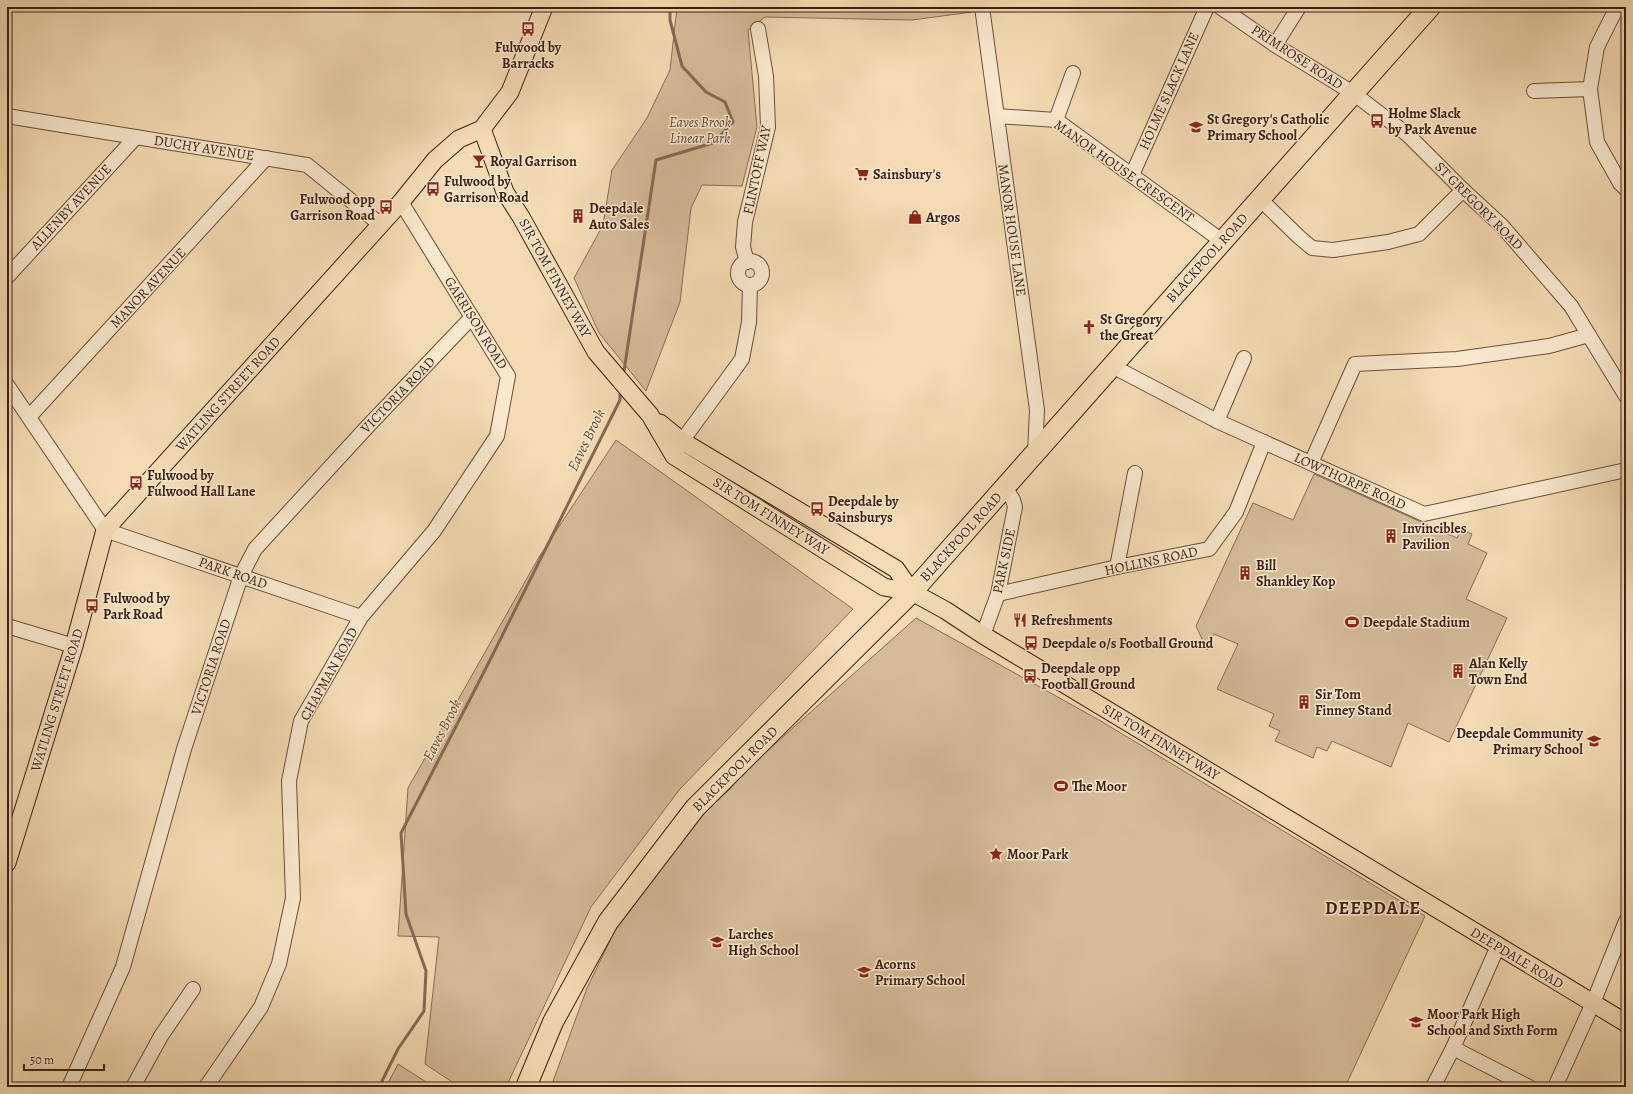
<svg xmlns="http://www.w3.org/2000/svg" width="1633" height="1094" font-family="Alegreya,serif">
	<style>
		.green { fill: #d5bb98; stroke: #886d55 }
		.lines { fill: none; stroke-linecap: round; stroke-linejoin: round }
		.stream { stroke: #856952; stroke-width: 3 }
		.minor-casing { stroke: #6a4e3a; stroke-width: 16 }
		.major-casing { stroke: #3c1f12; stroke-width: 19 }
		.highway-casing { stroke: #3c1f12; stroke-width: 22 }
		.minor { stroke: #f8e8ce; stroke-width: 14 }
		.major { stroke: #f4dbb3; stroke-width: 17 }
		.highway { stroke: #f4dbb3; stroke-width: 20 }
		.labels { text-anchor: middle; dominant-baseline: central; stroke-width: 3; stroke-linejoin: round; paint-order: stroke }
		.poi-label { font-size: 14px; font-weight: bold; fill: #3c1f12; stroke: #f8e8ce; text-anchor: start }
		.street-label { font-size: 14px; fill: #3c1f12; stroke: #f8e8ce }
		.park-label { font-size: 14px; font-style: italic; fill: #624634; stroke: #f8e8ce }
		.water-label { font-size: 15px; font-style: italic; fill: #664a37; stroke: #f8e8ce }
		.district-label { font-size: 18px; font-weight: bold; letter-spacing: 1px; fill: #3c1f12; stroke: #f8e8ce }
	</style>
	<rect width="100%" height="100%" fill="#f4dbb3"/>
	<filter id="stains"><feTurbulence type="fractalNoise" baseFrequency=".005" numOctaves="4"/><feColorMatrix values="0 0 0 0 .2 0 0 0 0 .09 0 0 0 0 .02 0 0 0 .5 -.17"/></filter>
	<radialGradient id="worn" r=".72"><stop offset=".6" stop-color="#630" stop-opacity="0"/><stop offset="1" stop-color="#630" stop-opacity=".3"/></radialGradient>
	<g class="green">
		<polygon points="677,7 972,7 972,12 912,20 765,17 748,30 757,127 742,186 702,185 691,208 680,302 646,391 599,333 574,278 603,225 612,170 647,118 670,70"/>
		<polygon points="616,440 853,609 680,789 591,907 506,1087 460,1087 425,1064 439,937 398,936 408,788 539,557"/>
		<polygon points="1314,474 1457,538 1461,529 1472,534 1468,544 1487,553 1466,599 1507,618 1449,742 1408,723 1391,767 1332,741 1327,751 1317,747 1313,758 1275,741 1280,731 1269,726 1274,714 1217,689 1238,644 1214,634 1207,650 1196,626 1253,503 1293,520"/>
		<polygon points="916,618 1099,720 1425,916 1345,1087 551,1087 587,988 622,916 703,814 730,789 747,769"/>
		<polygon points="398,1064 434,1087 386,1087"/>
	</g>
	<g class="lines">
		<g class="stream">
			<polyline points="624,371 656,160 713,143 733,122 725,102 706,92 682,66 670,20 670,7"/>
			<polyline points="379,1087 398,1049 424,1011 426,971 406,914 401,833 486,668 620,400 620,394"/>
		</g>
		<defs>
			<g id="minor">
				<polyline points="982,7 1037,410 1035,453"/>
				<polyline points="1220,7 1275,45 1353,93 1408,135 1463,190 1502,226 1571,306 1626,396"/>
				<polyline points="1617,7 1597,47 1590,89 1597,142 1620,183 1626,189"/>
				<polyline points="1275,45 1299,7"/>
				<polyline points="1534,91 1590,89"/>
				<polyline points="7,116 307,165 381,225"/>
				<polyline points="997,116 1056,120 1222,241"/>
				<polyline points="1056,120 1073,73"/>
				<polyline points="1132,175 1207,7"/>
				<polyline points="1260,199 1299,237 1312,248 1333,250 1388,242 1419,234 1463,190"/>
				<circle cx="750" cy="273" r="12"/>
				<polyline points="747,262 743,247 745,222 768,127 766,76 758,29"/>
				<polyline points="7,277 136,137"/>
				<polyline points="1112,366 1217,421 1424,514 1626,470"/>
				<polyline points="7,385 105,530 361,617"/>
				<polyline points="29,417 266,158"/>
				<polyline points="1217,421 1244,358"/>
				<polyline points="677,450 682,441 742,359 749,322 750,285"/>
				<polyline points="1311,463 1355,364 1457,359 1549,346 1589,335"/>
				<polyline points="1117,567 1135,473"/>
				<polyline points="998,594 1117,567 1209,549 1236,512 1264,442"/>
				<polyline points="7,626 74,646"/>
				<polyline points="983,635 998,594 1015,507 1013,500 1005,487"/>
				<polyline points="1453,1048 1529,1087"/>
				<polyline points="69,1087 123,967 184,749 241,576 255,549 368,426 472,317"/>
				<polyline points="133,1087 161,1036 193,989"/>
				<polyline points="206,1087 261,1007 279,964 293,898 289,781 301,721 361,617 434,531 497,436 508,376 401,202"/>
				<polyline points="1433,1087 1453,1048 1498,946"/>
				<polyline points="1555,1087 1593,1003 1626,921"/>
			</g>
			<g id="major">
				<polyline points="482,129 505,192 521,217 596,352 650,415 674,456 884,587 912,592 945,610 983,635 1626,1023"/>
				<polyline points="660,423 682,441 896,569 912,592"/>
				<polyline points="7,863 74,646 105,530 401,202 435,160 459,139 482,129 510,92 544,7"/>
			</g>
			<polyline id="highway" points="526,1087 553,1022 608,922 695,808 912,592 1430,7"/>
		</defs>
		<use href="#minor" class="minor-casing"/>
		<use href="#major" class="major-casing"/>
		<use href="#highway" class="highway-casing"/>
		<use href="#minor" class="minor"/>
		<use href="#major" class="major"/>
		<use href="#highway" class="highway"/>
	</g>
	<defs>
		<symbol id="bus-bare" viewBox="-9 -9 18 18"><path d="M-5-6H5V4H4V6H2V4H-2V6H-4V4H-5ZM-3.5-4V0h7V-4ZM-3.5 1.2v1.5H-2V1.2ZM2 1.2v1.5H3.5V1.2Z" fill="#8f2418" stroke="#f8e8ce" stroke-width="2.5" paint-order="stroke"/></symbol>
		<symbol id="school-bare" viewBox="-9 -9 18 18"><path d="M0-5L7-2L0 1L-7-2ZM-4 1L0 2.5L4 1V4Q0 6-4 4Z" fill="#8f2418" stroke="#f8e8ce" stroke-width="2.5" paint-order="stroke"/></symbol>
		<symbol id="bar-bare" viewBox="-9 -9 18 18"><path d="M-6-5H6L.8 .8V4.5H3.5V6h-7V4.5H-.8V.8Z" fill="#8f2418" stroke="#f8e8ce" stroke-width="2.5" paint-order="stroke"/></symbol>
		<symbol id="supermarket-bare" viewBox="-9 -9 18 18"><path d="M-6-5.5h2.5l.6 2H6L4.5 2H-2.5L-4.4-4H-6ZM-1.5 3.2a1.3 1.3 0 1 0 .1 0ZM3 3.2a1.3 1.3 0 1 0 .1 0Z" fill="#8f2418" stroke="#f8e8ce" stroke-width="2.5" paint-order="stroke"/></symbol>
		<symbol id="building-bare" viewBox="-9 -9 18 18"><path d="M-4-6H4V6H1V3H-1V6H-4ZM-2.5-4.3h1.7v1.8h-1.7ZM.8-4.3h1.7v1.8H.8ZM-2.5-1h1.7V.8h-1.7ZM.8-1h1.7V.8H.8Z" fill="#8f2418" stroke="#f8e8ce" stroke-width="2.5" paint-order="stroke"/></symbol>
		<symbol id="shop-bare" viewBox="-9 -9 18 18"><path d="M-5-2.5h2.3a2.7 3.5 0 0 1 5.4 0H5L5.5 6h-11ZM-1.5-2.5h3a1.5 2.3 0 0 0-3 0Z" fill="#8f2418" stroke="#f8e8ce" stroke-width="2.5" paint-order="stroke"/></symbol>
		<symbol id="church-bare" viewBox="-9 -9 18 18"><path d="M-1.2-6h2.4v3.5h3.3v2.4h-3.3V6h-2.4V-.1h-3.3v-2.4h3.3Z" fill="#8f2418" stroke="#f8e8ce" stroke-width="2.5" paint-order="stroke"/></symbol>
		<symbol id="restaurant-bare" viewBox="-9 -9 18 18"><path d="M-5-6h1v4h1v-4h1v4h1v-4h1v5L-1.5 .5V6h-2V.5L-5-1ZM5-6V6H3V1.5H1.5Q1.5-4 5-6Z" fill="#8f2418" stroke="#f8e8ce" stroke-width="2.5" paint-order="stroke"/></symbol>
		<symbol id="stadium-bare" viewBox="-9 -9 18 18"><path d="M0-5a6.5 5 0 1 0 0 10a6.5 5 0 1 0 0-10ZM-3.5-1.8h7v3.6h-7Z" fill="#8f2418" stroke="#f8e8ce" stroke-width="2.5" paint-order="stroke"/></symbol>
		<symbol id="sight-bare" viewBox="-9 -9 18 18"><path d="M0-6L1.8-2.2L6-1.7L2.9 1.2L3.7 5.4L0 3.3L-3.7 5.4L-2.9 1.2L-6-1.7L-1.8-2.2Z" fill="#8f2418" stroke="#f8e8ce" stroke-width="2.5" paint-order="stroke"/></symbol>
	</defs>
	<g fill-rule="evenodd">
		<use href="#bus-bare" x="518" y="19" width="20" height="20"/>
		<use href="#bus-bare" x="1367" y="111" width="20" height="20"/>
		<use href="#school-bare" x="1186" y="117" width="20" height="20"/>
		<use href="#bar-bare" x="469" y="151" width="20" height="20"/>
		<use href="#supermarket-bare" x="852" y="164" width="20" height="20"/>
		<use href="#bus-bare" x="423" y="179" width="20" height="20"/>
		<use href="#bus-bare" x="376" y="197" width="20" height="20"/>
		<use href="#building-bare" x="568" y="206" width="20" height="20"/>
		<use href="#shop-bare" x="905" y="207" width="20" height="20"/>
		<use href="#church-bare" x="1079" y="317" width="20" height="20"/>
		<use href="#bus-bare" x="126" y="473" width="20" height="20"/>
		<use href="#bus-bare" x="807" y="499" width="20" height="20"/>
		<use href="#building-bare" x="1381" y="526" width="20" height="20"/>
		<use href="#building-bare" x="1235" y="563" width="20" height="20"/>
		<use href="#bus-bare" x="82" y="596" width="20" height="20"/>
		<use href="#restaurant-bare" x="1010" y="610" width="20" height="20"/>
		<use href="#stadium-bare" x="1342" y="612" width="20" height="20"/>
		<use href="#bus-bare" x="1021" y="633" width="20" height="20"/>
		<use href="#building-bare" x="1448" y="661" width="20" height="20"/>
		<use href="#bus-bare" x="1020" y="666" width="20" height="20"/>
		<use href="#building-bare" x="1294" y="692" width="20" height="20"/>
		<use href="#school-bare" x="1584" y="731" width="20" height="20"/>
		<use href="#stadium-bare" x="1051" y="776" width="20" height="20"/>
		<use href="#sight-bare" x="986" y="844" width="20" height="20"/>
		<use href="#school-bare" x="707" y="932" width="20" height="20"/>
		<use href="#school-bare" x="854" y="962" width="20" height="20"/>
		<use href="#school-bare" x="1406" y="1012" width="20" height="20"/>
	</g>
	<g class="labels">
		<g class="poi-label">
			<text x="528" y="47" text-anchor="middle">Fulwood by<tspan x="528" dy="16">Barracks</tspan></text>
			<text x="1388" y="113">Holme Slack<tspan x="1388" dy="16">by Park Avenue</tspan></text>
			<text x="1207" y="119">St Gregory's Catholic<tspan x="1207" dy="16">Primary School</tspan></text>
			<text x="490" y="161">Royal Garrison</text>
			<text x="873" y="174">Sainsbury's</text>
			<text x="444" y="181">Fulwood by<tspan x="444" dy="16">Garrison Road</tspan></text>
			<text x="375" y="199" text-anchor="end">Fulwood opp<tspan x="375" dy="16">Garrison Road</tspan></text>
			<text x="589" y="208">Deepdale<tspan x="589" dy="16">Auto Sales</tspan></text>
			<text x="926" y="217">Argos</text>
			<text x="1100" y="319">St Gregory<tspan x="1100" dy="16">the Great</tspan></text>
			<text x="147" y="475">Fulwood by<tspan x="147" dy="16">Fulwood Hall Lane</tspan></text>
			<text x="828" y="501">Deepdale by<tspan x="828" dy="16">Sainsburys</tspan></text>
			<text x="1402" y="528">Invincibles<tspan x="1402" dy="16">Pavilion</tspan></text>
			<text x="1256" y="565">Bill<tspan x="1256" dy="16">Shankley Kop</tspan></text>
			<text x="103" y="598">Fulwood by<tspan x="103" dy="16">Park Road</tspan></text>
			<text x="1031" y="620">Refreshments</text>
			<text x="1363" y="622">Deepdale Stadium</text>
			<text x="1042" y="643">Deepdale o/s Football Ground</text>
			<text x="1469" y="663">Alan Kelly<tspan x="1469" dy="16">Town End</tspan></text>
			<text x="1041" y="668">Deepdale opp<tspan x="1041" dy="16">Football Ground</tspan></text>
			<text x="1315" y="694">Sir Tom<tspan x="1315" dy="16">Finney Stand</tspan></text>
			<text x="1583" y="733" text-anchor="end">Deepdale Community<tspan x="1583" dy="16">Primary School</tspan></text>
			<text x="1072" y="786">The Moor</text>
			<text x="1007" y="854">Moor Park</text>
			<text x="728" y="934">Larches<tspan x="728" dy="16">High School</tspan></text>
			<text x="875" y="964">Acorns<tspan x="875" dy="16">Primary School</tspan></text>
			<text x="1427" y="1014">Moor Park High<tspan x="1427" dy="16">School and Sixth Form</tspan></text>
		</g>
		<g class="street-label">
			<text transform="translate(1297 57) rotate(33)">PRIMROSE ROAD</text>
			<text transform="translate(1169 91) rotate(-66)">HOLME SLACK LANE</text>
			<text transform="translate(204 148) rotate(9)">DUCHY AVENUE</text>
			<text transform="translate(757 170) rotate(-78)">FLINTOFF WAY</text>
			<text transform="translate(1124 171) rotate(35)">MANOR HOUSE CRESCENT</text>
			<text transform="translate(1479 206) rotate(45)">ST GREGORY ROAD</text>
			<text transform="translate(71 207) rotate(-47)">ALLENBY AVENUE</text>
			<text transform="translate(1012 230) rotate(82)">MANOR HOUSE LANE</text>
			<text transform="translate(1207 258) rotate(-48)">BLACKPOOL ROAD</text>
			<text transform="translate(555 278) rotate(61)">SIR TOM FINNEY WAY</text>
			<text transform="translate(148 288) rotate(-47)">MANOR AVENUE</text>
			<text transform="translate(476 323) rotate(58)">GARRISON ROAD</text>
			<text transform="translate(228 394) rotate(-48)">WATLING STREET ROAD</text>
			<text transform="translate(398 395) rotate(-46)">VICTORIA ROAD</text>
			<text transform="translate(1350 481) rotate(24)">LOWTHORPE ROAD</text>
			<text transform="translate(771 516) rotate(32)">SIR TOM FINNEY WAY</text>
			<text transform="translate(961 537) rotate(-48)">BLACKPOOL ROAD</text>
			<text transform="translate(1004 561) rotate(-78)">PARK SIDE</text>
			<text transform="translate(1151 561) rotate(-12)">HOLLINS ROAD</text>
			<text transform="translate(233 573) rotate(19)">PARK ROAD</text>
			<text transform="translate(211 667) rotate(-72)">VICTORIA ROAD</text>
			<text transform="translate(329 674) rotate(-61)">CHAPMAN ROAD</text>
			<text transform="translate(57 700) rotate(-73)">WATLING STREET ROAD</text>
			<text transform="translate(1161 742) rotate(31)">SIR TOM FINNEY WAY</text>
			<text transform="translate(735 769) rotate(-45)">BLACKPOOL ROAD</text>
			<text transform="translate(1517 958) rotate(31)">DEEPDALE ROAD</text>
		</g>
		<g class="park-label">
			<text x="700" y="122">Eaves Brook<tspan x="700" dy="16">Linear Park</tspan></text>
		</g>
		<g class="water-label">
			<text transform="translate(586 440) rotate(-64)">Eaves Brook</text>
			<text transform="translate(442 730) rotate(-63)">Eaves Brook</text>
		</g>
		<g class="district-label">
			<text x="1373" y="908">DEEPDALE</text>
		</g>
	</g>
	<rect width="1633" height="1094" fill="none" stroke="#f4dbb3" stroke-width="24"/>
	<rect x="8" y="8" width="1617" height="1078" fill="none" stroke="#3c1f12" stroke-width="2"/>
	<rect x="12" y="12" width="1609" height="1070" fill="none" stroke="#3c1f12"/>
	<path d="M24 1064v6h80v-6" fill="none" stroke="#3c1f12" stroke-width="2"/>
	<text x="30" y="1064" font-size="12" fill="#3c1f12" stroke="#f8e8ce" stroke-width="3" paint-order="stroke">50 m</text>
	<rect width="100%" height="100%" filter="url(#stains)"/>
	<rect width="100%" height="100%" fill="url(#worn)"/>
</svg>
